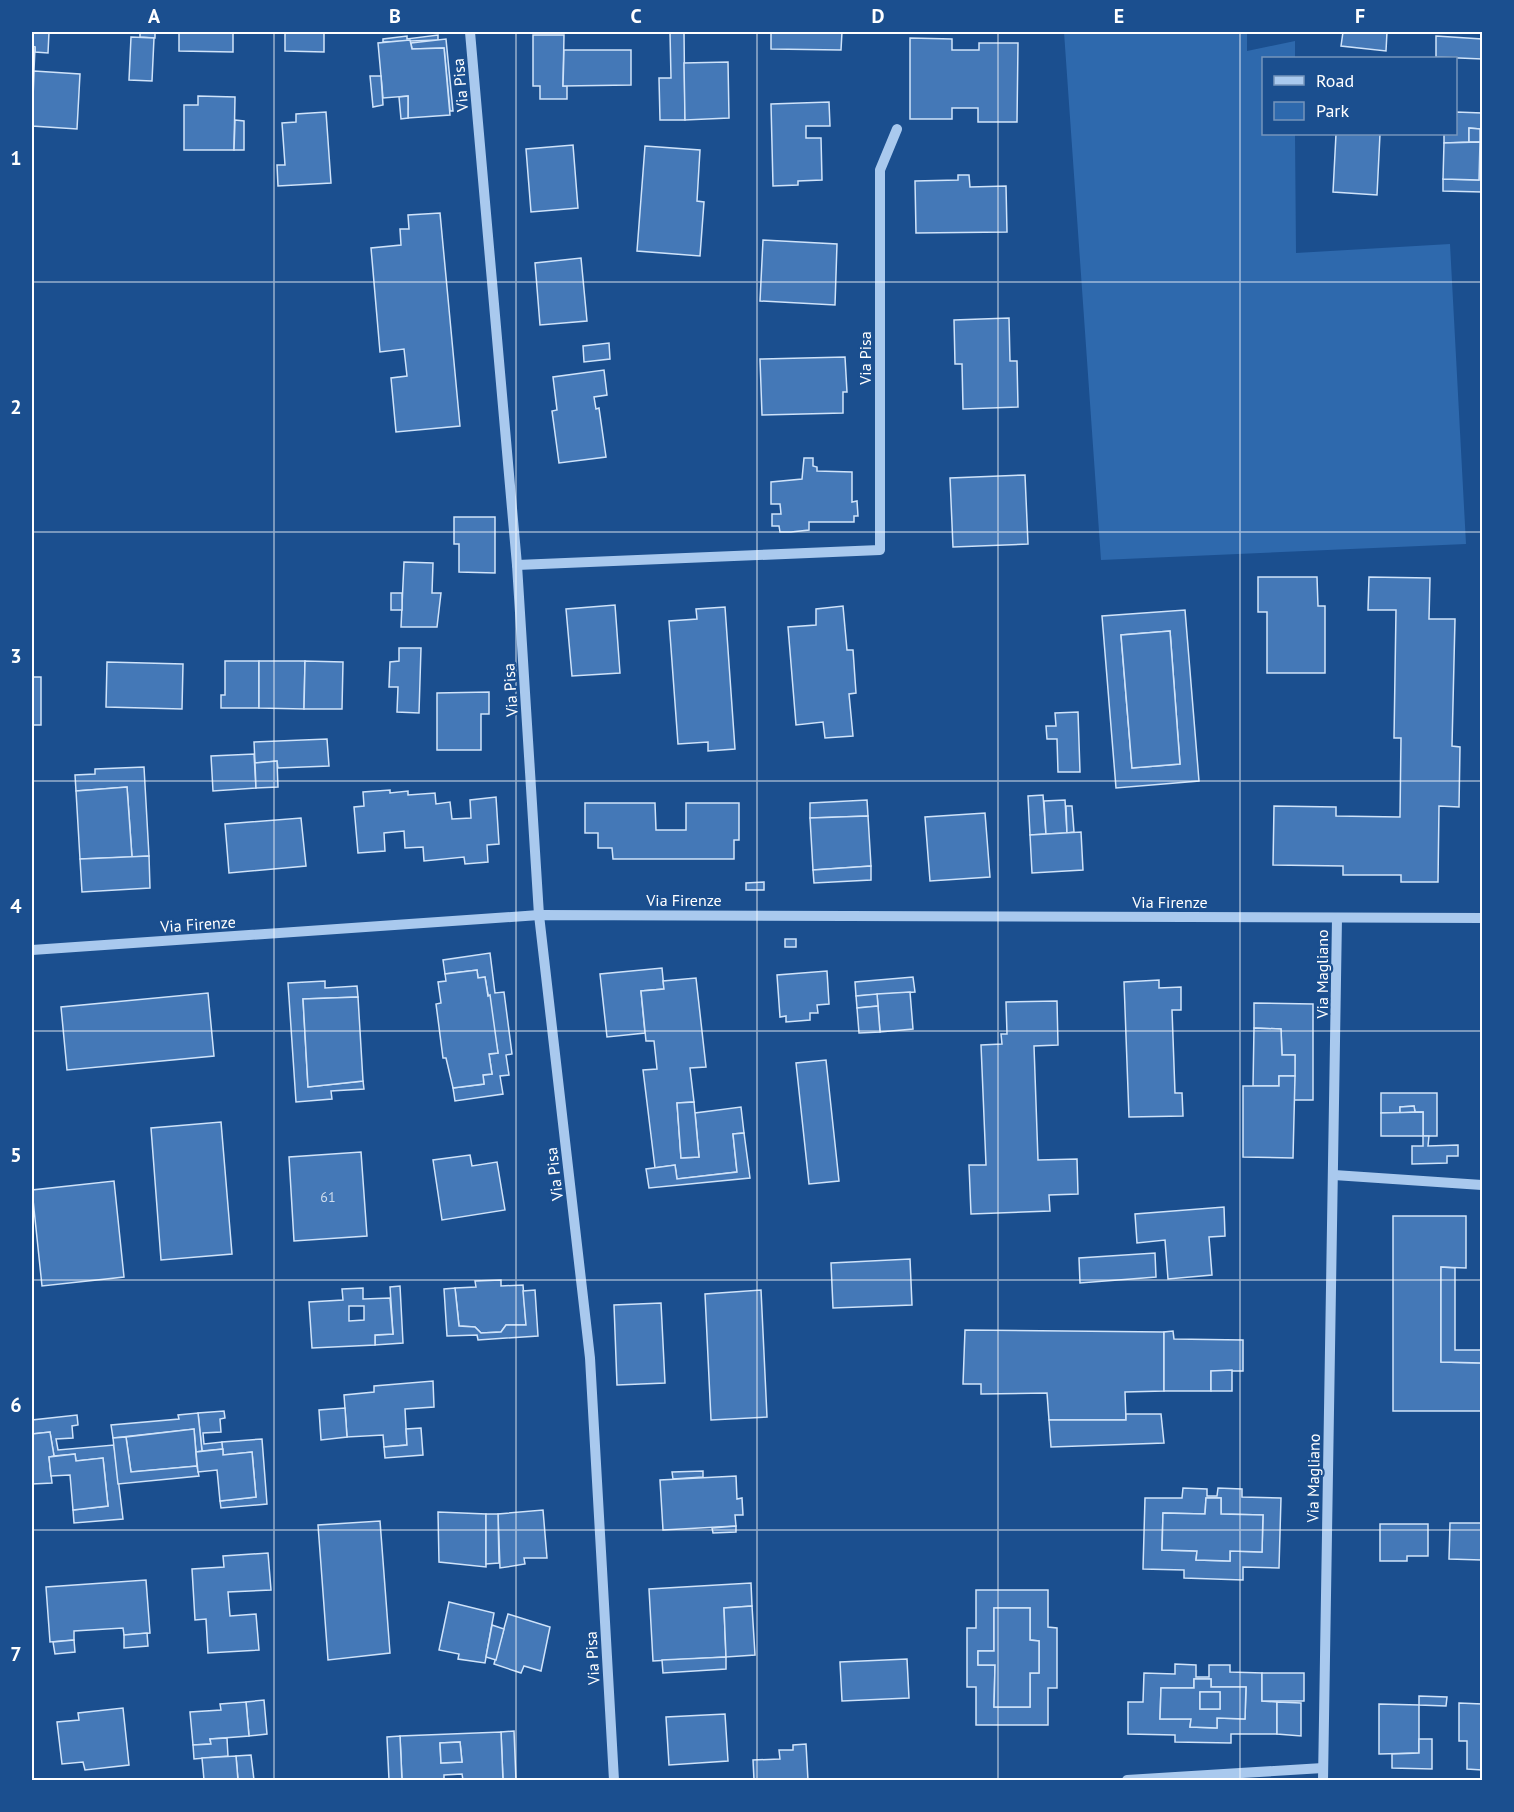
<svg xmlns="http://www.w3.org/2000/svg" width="1514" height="1812" font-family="'PT Sans',sans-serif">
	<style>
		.green { fill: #2e69ad }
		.building { fill: #4478b7; stroke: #cfe3fa; stroke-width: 1.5; fill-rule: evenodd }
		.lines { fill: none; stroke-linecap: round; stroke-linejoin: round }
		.minor { stroke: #a9c9ee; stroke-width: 10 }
		.grid { fill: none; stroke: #fff; stroke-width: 1.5; stroke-opacity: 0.55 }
		.labels { text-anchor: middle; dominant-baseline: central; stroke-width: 4.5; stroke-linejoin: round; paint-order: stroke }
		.number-label { font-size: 14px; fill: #d0dded }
		.street-label { font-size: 16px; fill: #fff; stroke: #1b4f8f }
		.neatline { fill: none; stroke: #fff; stroke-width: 2 }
		.grid-label { font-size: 20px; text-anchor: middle; font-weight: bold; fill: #fff }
	</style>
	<rect width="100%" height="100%" fill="#1b4f8f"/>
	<polygon class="green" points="1064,32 1247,32 1247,51 1295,41 1295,58 1264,58 1264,134 1295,134 1296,253 1450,244 1466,544 1101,560"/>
	<g class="building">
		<polygon points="32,32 49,32 48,53 35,52 35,47 32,46"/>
		<polygon points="140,32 155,32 155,38 140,37"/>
		<polygon points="179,32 233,32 233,52 179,51"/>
		<polygon points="285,32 324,32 324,52 285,51"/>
		<polygon points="670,32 684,32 685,120 660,120 659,78 671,78"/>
		<polygon points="771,32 842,32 841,50 771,49"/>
		<polygon points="1343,32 1387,32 1386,51 1341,46"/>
		<polygon points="438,35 438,40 383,42 383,39 407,36 407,39"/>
		<polygon points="533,35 564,35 563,86 567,86 567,99 540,99 540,86 533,86"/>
		<polygon points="1436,36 1482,39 1482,59 1436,57"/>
		<polygon points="131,37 154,38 152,81 129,80"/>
		<polygon points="910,38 952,39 952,50 979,50 979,43 1018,43 1017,122 978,122 978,108 952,108 952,119 910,119"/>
		<polygon points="446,39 453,111 450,111 444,48 412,49 411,43"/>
		<polygon points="410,40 412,49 444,48 450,115 408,118 408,96 383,98 378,43"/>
		<polygon points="32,46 35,47 33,94 32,94"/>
		<polygon points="564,50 631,50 631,85 563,86"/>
		<polygon points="728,62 729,118 685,120 684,63"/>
		<polygon points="34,71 80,74 77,129 32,126"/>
		<polygon points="370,76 381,76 383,105 373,107"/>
		<polygon points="198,96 235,97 234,150 184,150 184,105 198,105"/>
		<polygon points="408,96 408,118 401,119 399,97"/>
		<polygon points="829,102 830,126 806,126 806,138 821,138 822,180 798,181 798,185 773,186 771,104"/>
		<polygon points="326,112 331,183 278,186 277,165 285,165 282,123 296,122 296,114"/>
		<polygon points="1456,112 1482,113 1482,192 1443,191 1443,179 1479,180 1480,129 1469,128 1469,142 1444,143 1444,134 1456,134"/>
		<polygon points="235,120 244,121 244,150 234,150"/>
		<polygon points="1469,128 1480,129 1480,142 1469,142"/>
		<polygon points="1336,134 1380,134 1377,195 1333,192"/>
		<polygon points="1480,142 1479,180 1443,179 1444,143"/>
		<polygon points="573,145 578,208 531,212 526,149"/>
		<polygon points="645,146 700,150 697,201 704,202 700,256 637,251"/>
		<polygon points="958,175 969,175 970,187 1006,186 1007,232 916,233 915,181 958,180"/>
		<polygon points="440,213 460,426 396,432 391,378 407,376 404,349 380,352 371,248 401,245 400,229 409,229 408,215"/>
		<polygon points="763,240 837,244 835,305 760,301"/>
		<polygon points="581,258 587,321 540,325 535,263"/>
		<polygon points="1009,318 1010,361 1017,361 1018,407 963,409 962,364 955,364 954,320"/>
		<polygon points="609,343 610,359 584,362 583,346"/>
		<polygon points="845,357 847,392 843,392 843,413 762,415 760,359"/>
		<polygon points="604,370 607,395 594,397 596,409 599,408 606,457 559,463 552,411 557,410 553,377"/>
		<polygon points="804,458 813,458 813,466 817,467 817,471 852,472 852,502 857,501 858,516 854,516 854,522 809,522 809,530 791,532 780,532 779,526 772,526 772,514 781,514 780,504 771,504 771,482 802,479"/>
		<polygon points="1025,475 1028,544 953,547 950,478"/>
		<polygon points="454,517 495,517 495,573 459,572 459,544 454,544"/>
		<polygon points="404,562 433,563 432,593 441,593 437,627 401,627"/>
		<polygon points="1258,577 1317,577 1318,606 1325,606 1325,673 1267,673 1267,612 1258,612"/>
		<polygon points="1369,577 1430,578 1429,619 1455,619 1452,746 1460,747 1459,807 1439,806 1438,882 1401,882 1401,875 1343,875 1343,866 1273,865 1274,806 1336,807 1336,816 1400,817 1401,738 1394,738 1396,610 1368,610"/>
		<rect x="391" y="593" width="11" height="17"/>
		<polygon points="615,605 620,673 572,676 566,609"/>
		<polygon points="843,606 847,650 853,650 856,693 849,694 853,736 825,738 823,722 796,725 788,627 816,625 816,609"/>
		<polygon points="725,607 735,749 708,751 708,742 678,744 669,621 697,619 696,609"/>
		<path d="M1185,610L1199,781L1116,788L1102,616ZM1170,631L1180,764L1132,768L1121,635Z"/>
		<polygon points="1170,631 1180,764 1132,768 1121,635"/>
		<polygon points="399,648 421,648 419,713 397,712 398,687 389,687 390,662 399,661"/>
		<polygon points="225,661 259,661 259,708 221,708 221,695 225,695"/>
		<polygon points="259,661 305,661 304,709 259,708"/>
		<polygon points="305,661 343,662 342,709 304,709"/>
		<polygon points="107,662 183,664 182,709 106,707"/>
		<rect x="32" y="677" width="9" height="48"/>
		<polygon points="489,692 489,714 481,714 481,750 437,750 437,693"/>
		<polygon points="1078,712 1080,772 1058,772 1057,739 1047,739 1046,726 1056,726 1055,713"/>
		<polygon points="327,739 329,766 278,768 277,761 255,763 254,742"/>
		<polygon points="254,754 256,788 213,791 211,756"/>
		<polygon points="277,761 278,787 256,788 255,763"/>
		<polygon points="144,767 149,856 132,857 127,787 76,791 75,775 95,774 95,769"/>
		<polygon points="127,787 132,857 80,859 76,791"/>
		<polygon points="390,790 390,793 408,791 408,795 435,793 436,804 450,802 452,819 471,818 470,800 496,797 499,844 487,845 488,862 465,864 464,857 424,861 423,847 405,848 404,831 384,833 385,851 358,853 354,807 364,806 363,792"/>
		<polygon points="1043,795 1046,834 1030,835 1028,796"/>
		<polygon points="867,800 868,816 810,818 810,803"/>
		<polygon points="1065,800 1067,833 1046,834 1044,801"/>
		<polygon points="585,803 655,803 656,830 686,830 686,803 739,803 739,840 734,840 734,859 613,859 612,848 598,848 598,833 585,833"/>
		<polygon points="1066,806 1072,806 1074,832 1067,833"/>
		<polygon points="985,813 990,877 930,881 925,817"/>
		<polygon points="868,816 871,866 813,870 810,818"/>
		<polygon points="301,818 306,866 229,873 225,824"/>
		<polygon points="1081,832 1083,870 1032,873 1030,835"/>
		<polygon points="149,856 150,888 82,892 80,859"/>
		<polygon points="871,866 871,880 814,883 813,870"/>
		<polygon points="764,882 764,890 746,890 746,883"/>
		<rect x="785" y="939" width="11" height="8"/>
		<polygon points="490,953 495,993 504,992 512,1054 506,1055 509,1075 500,1076 503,1094 455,1101 453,1088 484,1084 483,1075 492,1074 489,1054 498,1053 485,977 478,978 477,970 445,974 443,960"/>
		<polygon points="662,968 664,989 641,991 645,1033 607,1037 600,974"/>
		<polygon points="477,970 478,978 485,977 488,996 490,995 498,1053 489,1054 492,1074 483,1075 484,1084 453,1088 446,1058 443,1058 436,1004 441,1003 438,982 446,981 445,974"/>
		<polygon points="827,971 829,1004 817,1005 818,1013 810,1013 810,1020 786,1022 786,1016 780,1017 777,975"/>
		<polygon points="913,977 915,992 856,996 855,982"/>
		<polygon points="696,978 706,1067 690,1068 694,1102 677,1103 681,1158 699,1157 695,1113 741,1107 744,1133 733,1134 737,1172 677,1179 675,1165 655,1168 643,1070 657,1069 654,1041 646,1041 641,991 664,989 663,981"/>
		<polygon points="1159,980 1159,988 1181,987 1181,1010 1172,1010 1175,1093 1182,1093 1183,1116 1129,1117 1124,982"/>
		<polygon points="325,981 325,988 357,986 358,997 303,999 308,1087 363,1081 364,1089 331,1091 332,1099 296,1102 288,983"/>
		<polygon points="910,992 913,1029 880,1032 877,994"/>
		<polygon points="208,993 214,1056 67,1070 61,1007"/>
		<polygon points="877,994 878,1006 857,1008 856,996"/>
		<polygon points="358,997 363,1081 308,1087 303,999"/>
		<polygon points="1057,1001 1058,1045 1034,1046 1038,1160 1077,1159 1078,1194 1049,1195 1050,1211 971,1214 969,1165 986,1165 981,1045 1002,1044 1001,1034 1007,1034 1006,1002"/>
		<polygon points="1254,1003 1313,1004 1313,1100 1294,1100 1295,1055 1282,1055 1281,1029 1254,1028"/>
		<polygon points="878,1006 880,1032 859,1033 857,1008"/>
		<polygon points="1254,1028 1281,1029 1282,1055 1295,1055 1295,1076 1279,1076 1279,1086 1253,1086"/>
		<polygon points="826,1060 839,1181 809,1184 796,1063"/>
		<polygon points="1279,1076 1295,1076 1293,1158 1243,1157 1243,1086 1279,1086"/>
		<polygon points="1381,1093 1437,1093 1437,1136 1423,1136 1423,1112 1415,1112 1414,1106 1400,1107 1400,1113 1381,1113"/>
		<polygon points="694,1102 699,1157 681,1158 677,1103"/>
		<polygon points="1414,1106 1415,1112 1400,1113 1400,1107"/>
		<polygon points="1423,1112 1423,1136 1381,1136 1381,1113"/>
		<polygon points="221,1122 232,1254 161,1260 151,1128"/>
		<polygon points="744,1133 750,1178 649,1188 646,1169 675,1165 677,1179 737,1172 733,1134"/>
		<polygon points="1423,1136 1429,1136 1428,1146 1458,1145 1458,1156 1447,1156 1447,1163 1412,1164 1412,1146 1423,1146"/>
		<polygon points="361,1152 367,1236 294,1241 289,1157"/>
		<polygon points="470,1155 472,1166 497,1162 505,1210 442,1220 433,1160"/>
		<polygon points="114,1181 124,1277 42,1286 32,1190"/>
		<polygon points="1224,1207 1225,1236 1209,1237 1212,1275 1168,1279 1165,1240 1137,1243 1135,1214"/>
		<polygon points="1393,1216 1466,1216 1466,1268 1441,1267 1441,1362 1482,1363 1482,1411 1393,1411"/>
		<polygon points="1155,1253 1156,1277 1080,1283 1079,1258"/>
		<polygon points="910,1259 912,1305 833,1308 831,1263"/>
		<polygon points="1441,1267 1455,1268 1455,1350 1482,1350 1482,1363 1441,1362"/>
		<polygon points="501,1280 501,1286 523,1285 526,1325 506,1325 501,1332 481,1333 475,1327 459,1326 455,1288 476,1287 475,1281"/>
		<polygon points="400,1286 403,1343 375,1345 375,1335 393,1334 390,1287"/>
		<path d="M363,1288V1299L390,1298L393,1334L375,1335V1345L312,1348L309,1302L343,1300L342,1289ZM349,1306H364V1320L349,1321Z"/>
		<polygon points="455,1288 459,1326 475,1327 481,1333 501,1332 506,1325 526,1325 523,1291 535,1290 538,1336 478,1340 477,1335 447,1336 444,1289"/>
		<polygon points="761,1290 767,1417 711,1420 705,1294"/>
		<polygon points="661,1303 665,1383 617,1385 614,1305"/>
		<polygon points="965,1330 1164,1332 1164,1391 1125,1392 1126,1420 1049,1420 1047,1393 981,1394 981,1384 963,1384"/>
		<polygon points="1173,1331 1174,1339 1243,1340 1243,1371 1211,1371 1211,1391 1164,1391 1164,1332"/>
		<polygon points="1232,1370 1232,1391 1211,1391 1211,1371"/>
		<polygon points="433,1381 434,1407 405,1409 407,1445 384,1447 383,1435 347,1437 344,1395 374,1392 374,1386"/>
		<polygon points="345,1408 347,1437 321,1440 319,1410"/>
		<polygon points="224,1411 225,1418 220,1419 221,1432 203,1433 204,1444 222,1442 223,1449 202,1451 198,1413"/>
		<polygon points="198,1413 202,1451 196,1452 194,1429 113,1438 111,1425 179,1419 178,1415"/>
		<polygon points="1126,1414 1161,1414 1164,1443 1051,1447 1049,1420 1126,1420"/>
		<polygon points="77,1415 78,1425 72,1426 73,1438 56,1439 58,1450 114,1445 123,1519 74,1523 73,1510 108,1506 103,1458 76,1461 75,1454 54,1456 50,1432 32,1434 32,1420"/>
		<polygon points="421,1428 423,1455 385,1458 384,1447 407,1445 406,1429"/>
		<polygon points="194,1429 197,1466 131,1472 126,1437"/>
		<polygon points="50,1432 54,1456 49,1457 52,1483 32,1484 32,1434"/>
		<polygon points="126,1437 131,1472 197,1466 199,1476 118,1484 113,1438"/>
		<polygon points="262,1439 267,1504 221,1508 220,1501 256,1497 252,1452 223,1455 222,1442"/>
		<polygon points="223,1449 223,1455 252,1452 256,1497 220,1501 217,1470 198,1472 196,1452"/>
		<polygon points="75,1454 76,1461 103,1458 108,1506 73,1510 70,1475 51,1476 49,1457"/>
		<polygon points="703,1471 703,1477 673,1479 672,1472"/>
		<polygon points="736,1476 737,1499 742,1498 743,1515 735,1515 736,1526 663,1530 660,1480"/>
		<path d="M1183,1488L1207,1489V1496H1217L1218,1488L1242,1489V1497L1281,1498L1279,1568L1243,1567V1580L1184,1578V1570L1143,1569L1145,1498H1182ZM1206,1498H1221V1514L1263,1515L1262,1552L1230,1551V1561L1196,1560L1197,1551L1162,1550L1163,1513L1205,1514Z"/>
		<polygon points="1206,1498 1221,1498 1221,1514 1263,1515 1262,1552 1230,1551 1230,1561 1196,1560 1197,1551 1162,1550 1163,1513 1205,1514"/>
		<polygon points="543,1510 547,1558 524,1558 525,1564 500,1568 498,1514"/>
		<polygon points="438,1512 486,1514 486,1567 439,1562"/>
		<polygon points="486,1514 498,1514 499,1563 486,1564"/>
		<polygon points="380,1521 390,1653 328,1660 318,1525"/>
		<polygon points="1450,1523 1482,1523 1482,1560 1449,1559"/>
		<polygon points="1380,1524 1428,1524 1428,1556 1407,1556 1407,1561 1380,1561"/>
		<polygon points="736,1526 736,1532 713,1533 712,1528"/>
		<polygon points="268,1553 271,1590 228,1592 230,1616 256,1614 259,1650 208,1653 206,1619 195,1620 192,1569 224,1567 223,1556"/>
		<polygon points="146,1580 150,1633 124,1635 123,1628 74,1631 74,1640 50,1642 46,1587"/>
		<polygon points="751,1583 752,1606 724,1608 726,1657 653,1661 649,1589"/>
		<path d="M976,1590H1048V1627L1057,1628V1688H1048V1725H976V1687H967V1628H976ZM994,1608H1030V1640L1039,1641V1673H1030V1707H994L995,1665H978V1651H994Z"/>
		<polygon points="449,1602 494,1613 485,1663 458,1659 459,1654 439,1650"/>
		<polygon points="752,1606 755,1655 726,1657 724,1608"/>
		<polygon points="994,1608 1030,1608 1030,1640 1039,1641 1039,1673 1030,1673 1030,1707 994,1707 995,1665 978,1665 978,1651 994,1651"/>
		<polygon points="508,1614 550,1627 541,1671 524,1666 521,1673 494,1664"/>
		<polygon points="492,1625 504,1629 496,1660 486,1657"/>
		<polygon points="147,1633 148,1646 124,1648 124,1635"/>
		<polygon points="74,1640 75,1652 55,1654 53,1642"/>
		<polygon points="726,1657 726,1669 663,1673 662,1660"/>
		<polygon points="907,1659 909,1698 842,1701 840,1662"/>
		<path d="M1175,1664L1196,1665V1677H1209V1665H1230V1672L1262,1673V1701L1277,1702V1734H1231V1743L1175,1742V1735L1128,1734V1702H1143L1144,1673L1175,1674ZM1194,1679H1211V1687H1246L1245,1719L1217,1718V1728L1190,1727L1191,1719H1160L1161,1688H1194Z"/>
		<rect x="1262" y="1673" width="42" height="28"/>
		<path d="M1194,1679H1211V1687H1246L1245,1719L1217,1718V1728L1190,1727L1191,1719H1160L1161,1688H1194ZM1200,1692H1220V1709H1200Z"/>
		<rect x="1200" y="1692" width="20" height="17"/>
		<polygon points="1419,1696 1447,1697 1446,1706 1419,1705"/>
		<polygon points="264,1700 267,1734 249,1736 246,1702"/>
		<polygon points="246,1702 249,1736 210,1739 211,1744 193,1745 190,1712 221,1710 220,1704"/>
		<polygon points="1277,1702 1301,1703 1301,1736 1277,1734"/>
		<polygon points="1459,1703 1482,1704 1482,1770 1467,1769 1467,1741 1459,1741"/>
		<polygon points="1379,1704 1419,1705 1419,1753 1379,1754"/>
		<polygon points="123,1708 129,1765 85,1770 83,1762 62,1764 57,1722 79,1720 78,1713"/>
		<polygon points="725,1714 728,1761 669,1765 666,1717"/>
		<polygon points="514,1731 516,1780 503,1780 501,1732"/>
		<path d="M501,1732L503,1780H463L462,1774L444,1775V1780H402L400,1736ZM460,1742L462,1762L441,1763L440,1743Z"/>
		<polygon points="400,1736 402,1780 389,1780 387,1737"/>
		<polygon points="227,1738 228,1756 194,1759 193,1745 211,1744 210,1739"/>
		<polygon points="1419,1739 1432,1739 1432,1769 1392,1768 1392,1754 1419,1753"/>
		<polygon points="460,1742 462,1762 441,1763 440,1743"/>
		<polygon points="806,1744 808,1780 754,1780 753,1760 780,1759 779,1750 793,1750 793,1745"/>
		<polygon points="251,1755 254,1780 238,1780 236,1756"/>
		<polygon points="236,1756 238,1780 204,1780 202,1758"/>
	</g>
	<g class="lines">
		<g class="minor">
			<polyline points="470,32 517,565 539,915 590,1358 614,1780"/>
			<polyline points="517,565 880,550 880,170 897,129"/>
			<polyline points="32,950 539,915 1482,918"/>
			<polyline points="1334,1175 1482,1185"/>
			<polyline points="1127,1780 1323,1768"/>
			<polyline points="1323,1780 1337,918"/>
		</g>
	</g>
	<path class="grid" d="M274,32V1780M516,32V1780M757,32V1780M998,32V1780M1240,32V1780M32,282H1482M32,532H1482M32,781H1482M32,1031H1482M32,1280H1482M32,1530H1482"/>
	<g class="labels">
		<g class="number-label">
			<text x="328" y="1197">61</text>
		</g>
		<g class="street-label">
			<text transform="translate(460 85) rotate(-95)">Via Pisa</text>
			<text transform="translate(865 358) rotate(-90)">Via Pisa</text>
			<text transform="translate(510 690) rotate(-94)">Via Pisa</text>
			<text x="684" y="900">Via Firenze</text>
			<text x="1170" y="902">Via Firenze</text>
			<text transform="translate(198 924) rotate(-4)">Via Firenze</text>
			<text transform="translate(1322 974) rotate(-90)">Via Magliano</text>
			<text transform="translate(554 1174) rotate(-97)">Via Pisa</text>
			<text transform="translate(1313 1478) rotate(-89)">Via Magliano</text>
			<text transform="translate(592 1658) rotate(-93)">Via Pisa</text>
		</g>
	</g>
	<rect width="1514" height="1812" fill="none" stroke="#1b4f8f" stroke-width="66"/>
	<rect x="1262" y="57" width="195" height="78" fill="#1b4f8f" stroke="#7695bc" stroke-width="1.5"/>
	<rect x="1274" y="76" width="30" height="9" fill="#a9c9ee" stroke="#7695bc" stroke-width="1.5"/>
	<text x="1316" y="87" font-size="18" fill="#ffffff">Road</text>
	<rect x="1274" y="102" width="30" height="18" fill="#2e69ad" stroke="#7695bc" stroke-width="1.5"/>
	<text x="1316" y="117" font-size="18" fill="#ffffff">Park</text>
	<rect x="33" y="33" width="1448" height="1746" class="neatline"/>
	<g class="grid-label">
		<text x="154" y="23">A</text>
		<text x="395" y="23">B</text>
		<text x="636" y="23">C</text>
		<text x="878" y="23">D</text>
		<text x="1119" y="23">E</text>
		<text x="1360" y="23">F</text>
		<text x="16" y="165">1</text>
		<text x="16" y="414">2</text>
		<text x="16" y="663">3</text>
		<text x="16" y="913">4</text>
		<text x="16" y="1162">5</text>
		<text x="16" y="1412">6</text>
		<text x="16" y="1661">7</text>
	</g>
</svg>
